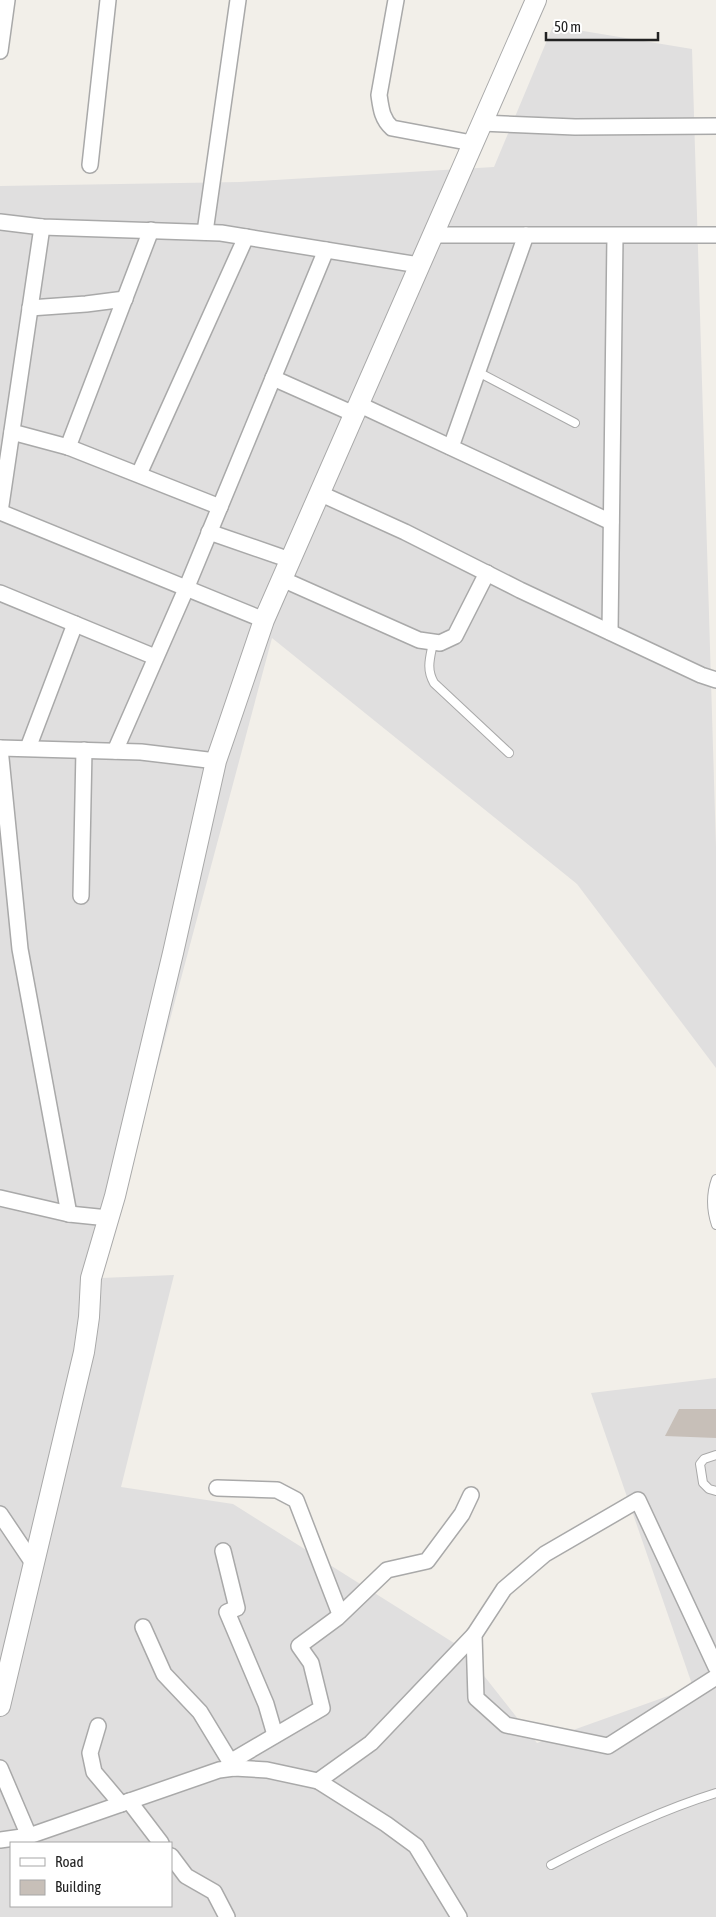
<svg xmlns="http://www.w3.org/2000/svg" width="716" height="1917" font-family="'Asap Condensed',sans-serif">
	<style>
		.residential { fill: #e0dfdf; fill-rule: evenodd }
		.building { fill: #c7bfb8 }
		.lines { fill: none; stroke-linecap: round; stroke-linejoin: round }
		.service-casing { stroke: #a9a9a9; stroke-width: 10 }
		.minor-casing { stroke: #a9a9a9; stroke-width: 18 }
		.tertiary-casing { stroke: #a9a9a9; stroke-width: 22 }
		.service { stroke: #fff; stroke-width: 8 }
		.minor { stroke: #fff; stroke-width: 15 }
		.tertiary { stroke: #fff; stroke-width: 20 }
	</style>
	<rect width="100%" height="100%" fill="#f2efe9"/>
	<path class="residential" d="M553,26L692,49L716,847V1068L577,884L272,638L101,1278L174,1275L121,1487L233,1504L462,1648L537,1743L693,1687L591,1393L716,1378V1917H0V186L240,182L494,167ZM11,1843H171V1906H11Z"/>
	<polygon class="building" points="679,1409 716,1409 716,1438 665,1436"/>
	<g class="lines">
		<defs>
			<g id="service">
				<polyline points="478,372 575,423"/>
				<path d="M433,643C430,658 426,669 434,683L509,753"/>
				<path d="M716,1179C711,1193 711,1210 716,1225"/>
				<polyline points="716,1455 704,1459 700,1464 703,1483 709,1489 716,1491"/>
				<path d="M551,1865C604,1837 658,1811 716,1793"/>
			</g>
			<g id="minor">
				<path d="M396,0L379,95C381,109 382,119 392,128L472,143"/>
				<polyline points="0,51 7,0"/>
				<polyline points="481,123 575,127 716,126"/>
				<polyline points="90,165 108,0"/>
				<polyline points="0,222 42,227 221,233 419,265"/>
				<polyline points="205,232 238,0"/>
				<polyline points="432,235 716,235"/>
				<polyline points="30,308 86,304 125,299"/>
				<polyline points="273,378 354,414"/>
				<polyline points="358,404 611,522"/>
				<polyline points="12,432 68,447 220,507"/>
				<polyline points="68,447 151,230"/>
				<polyline points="451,447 526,235"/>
				<polyline points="139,474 246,237"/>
				<polyline points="319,493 405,532 520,590 701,675 716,680"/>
				<polyline points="0,512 42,227"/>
				<polyline points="0,512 264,620"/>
				<polyline points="209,532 290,560"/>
				<polyline points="282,579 419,640 440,643 455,636 487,573"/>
				<polyline points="0,593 155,657"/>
				<polyline points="610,632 615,236"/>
				<polyline points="0,748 20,949 69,1214"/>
				<polyline points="0,748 141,752 216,761"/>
				<polyline points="28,748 75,624"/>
				<polyline points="115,751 186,589 326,250"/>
				<polyline points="81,896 84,750"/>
				<polyline points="0,1198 69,1214 108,1218"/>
				<polyline points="217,1488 277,1490 296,1500 340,1614"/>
				<polyline points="0,1514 33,1563"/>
				<polyline points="223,1551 237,1608 227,1612 266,1704 275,1735"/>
				<polyline points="143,1627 164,1674 200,1712 234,1768"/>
				<polyline points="716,1667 638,1500 545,1554 504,1589 474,1635 476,1698 506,1725 608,1746 716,1677"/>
				<polyline points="98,1726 90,1753 94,1772 121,1804"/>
				<polyline points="230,1762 322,1708 311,1663 299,1646 337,1618 387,1570 427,1561 462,1514 471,1495"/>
				<polyline points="0,1768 29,1836"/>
				<polyline points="318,1781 371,1743 474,1635"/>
				<polyline points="129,1801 161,1843"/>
				<polyline points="0,1840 29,1836 219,1770 234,1768 267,1770 318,1781 386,1824 416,1846 459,1917"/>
				<polyline points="171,1856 186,1876 214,1892 227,1917"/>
			</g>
			<polyline id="tertiary" points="0,1706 84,1352 89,1317 91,1278 115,1196 173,953 216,761 226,732 264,620 536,0"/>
		</defs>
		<use href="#service" class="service-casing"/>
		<use href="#minor" class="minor-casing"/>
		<use href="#tertiary" class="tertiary-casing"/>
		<use href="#service" class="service"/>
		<use href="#minor" class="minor"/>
		<use href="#tertiary" class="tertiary"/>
	</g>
	<rect x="10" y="1842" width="162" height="65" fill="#ffffff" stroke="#a7a7a7"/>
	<rect x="20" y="1858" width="25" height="8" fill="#ffffff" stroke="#a7a7a7"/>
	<text x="55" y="1867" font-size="15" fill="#222222">Road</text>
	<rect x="20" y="1880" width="25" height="15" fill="#c7bfb8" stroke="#a7a7a7"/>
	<text x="55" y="1892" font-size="15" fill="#222222">Building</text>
	<path d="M546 32v8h112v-8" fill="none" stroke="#222222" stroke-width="2.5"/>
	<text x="554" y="32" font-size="15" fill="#222222" stroke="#ffffff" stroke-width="4" paint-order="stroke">50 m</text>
</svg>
